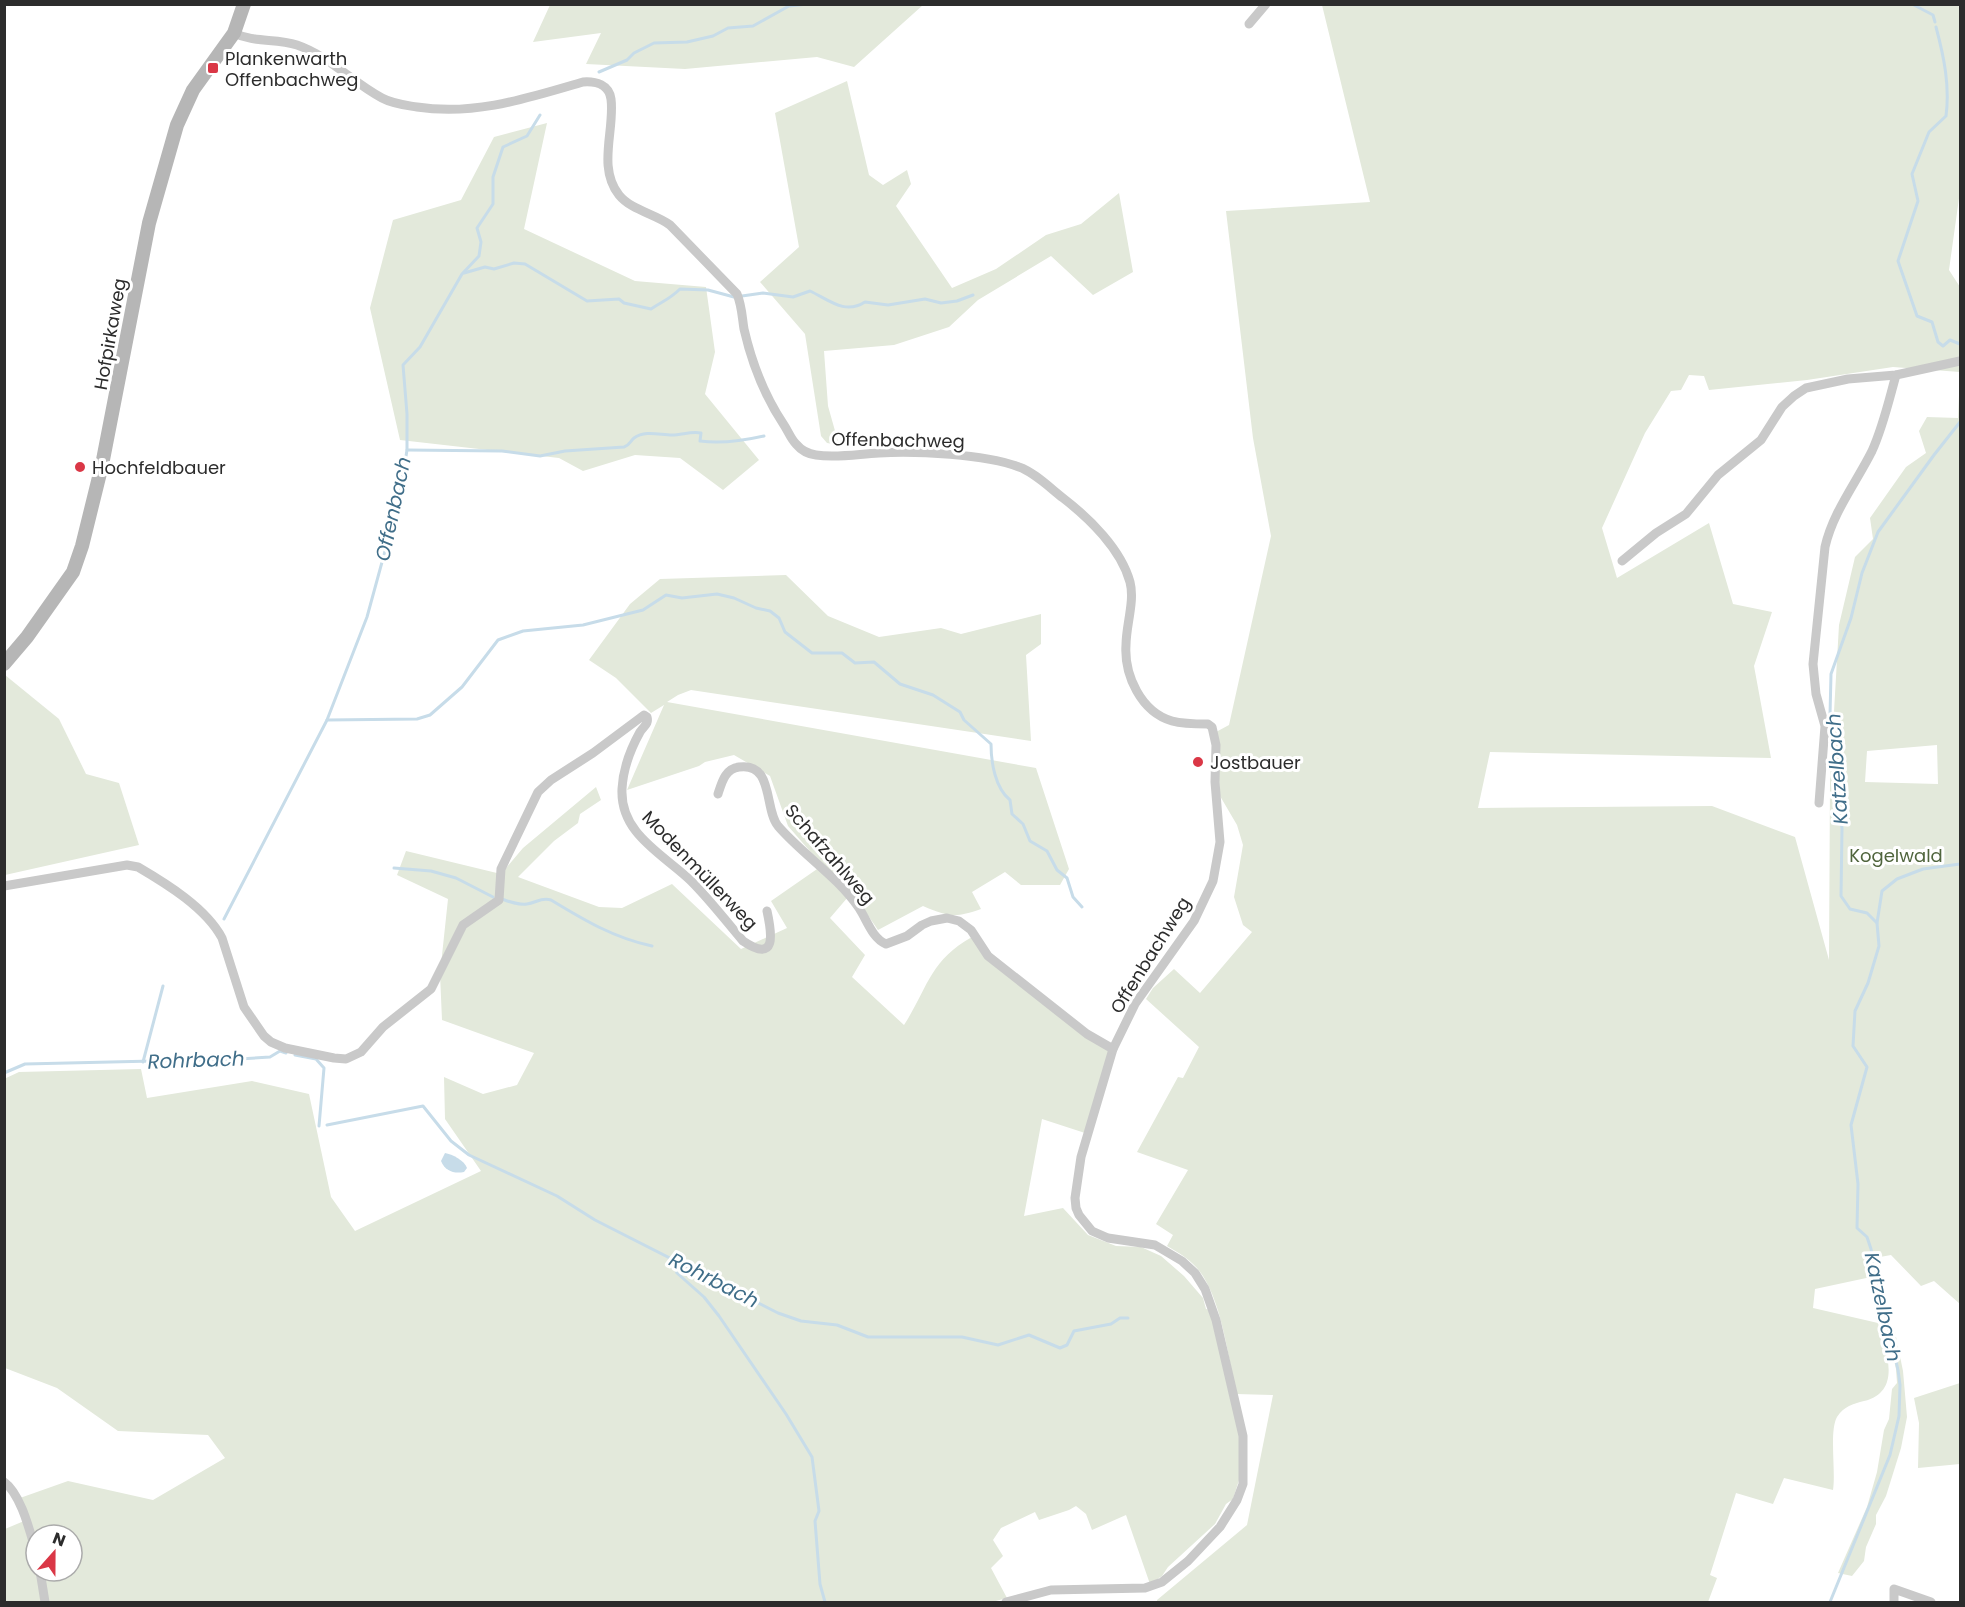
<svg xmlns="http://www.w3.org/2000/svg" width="1965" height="1607" font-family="Poppins,sans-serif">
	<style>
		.green { fill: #e3e9db; fill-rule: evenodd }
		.water { fill: #c7dce9 }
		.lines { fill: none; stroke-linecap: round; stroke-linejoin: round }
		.stream { stroke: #c7dce9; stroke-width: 3 }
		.street { stroke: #c9c9c9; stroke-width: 9 }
		.secondary { stroke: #b6b6b6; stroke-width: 14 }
		.poi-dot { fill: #da3746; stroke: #fff; stroke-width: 2 }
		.labels { text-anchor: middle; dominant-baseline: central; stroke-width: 6; stroke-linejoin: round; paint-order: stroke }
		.poi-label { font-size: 18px; fill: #2c2c2c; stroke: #fff; text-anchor: start }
		.street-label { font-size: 18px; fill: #2c2c2c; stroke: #fff }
		.park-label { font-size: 18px; fill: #50653d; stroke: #fff }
		.water-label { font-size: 20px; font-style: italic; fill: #406e89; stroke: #fff }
	</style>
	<rect width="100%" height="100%" fill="#fff"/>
	<g class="green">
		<polygon points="649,4 656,5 923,5 854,67 817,57 685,69 586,64 601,33 533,42 550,5"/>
		<path d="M1322,5H1960V191L1949,270L1960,287V1304L1934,1281L1921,1286L1891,1255L1869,1259L1871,1277L1815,1289L1813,1308L1878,1323C1886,1351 1903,1391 1864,1401C1853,1404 1844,1406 1837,1417C1829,1431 1836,1471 1833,1490L1784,1478L1773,1504L1736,1493L1710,1575L1717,1578L1708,1602H1157V1600L1247,1525L1273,1395L1236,1394C1229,1359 1222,1306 1203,1276C1194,1262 1181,1254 1167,1246L1173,1235L1156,1224L1188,1170L1137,1152L1178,1077L1183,1078L1199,1047L1146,999L1153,988L1174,969L1200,993L1252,932L1243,925L1234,897L1243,845L1237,825L1220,796L1216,732L1229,725L1271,536L1253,438L1226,211L1370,202ZM1893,367L1960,372L1958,418L1927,417L1919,431L1926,453L1906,467L1870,518L1873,539L1855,557L1839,625L1830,781L1829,960L1795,837L1712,806L1478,808L1490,752L1771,758L1754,666L1772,612L1733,604L1709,523L1617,578L1602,528L1645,433L1671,391L1681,390L1689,375L1704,376L1709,390L1807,380ZM1937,745L1938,784L1865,782L1867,751Z"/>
		<polygon points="847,81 869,175 883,185 907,170 911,184 896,206 952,288 996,269 1046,235 1081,224 1119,193 1133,272 1093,295 1051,256 978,300 949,327 894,345 824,351 828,406 839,445 827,443 821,436 805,334 760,282 799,247 775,113"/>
		<polygon points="547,123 524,229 635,281 706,287 715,352 705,394 759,460 723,490 680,458 635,455 583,471 559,458 400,440 370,308 393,220 461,200 494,137"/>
		<path d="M786,575L828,616L879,637L941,628L961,634L1041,614V644L1026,655L1031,741L691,690L678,695L667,702L1036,768L1069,869L1060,885H1021L1005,872L972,892L981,909C955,918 949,917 923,906L878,930L852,892L822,865L788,826L770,776L734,755L705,762L699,766L627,790L664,705L651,713L616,678L589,660L630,604L660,579Z"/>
		<polygon points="5,675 59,719 86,774 119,783 139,845 5,875"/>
		<path d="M596,787L601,800L580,814L578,823L554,841L518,877L599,907L622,908L672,884L741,949L787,928L771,901L820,867L848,897L830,918L865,955L852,977L904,1025C928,988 929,961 972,937L1107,1050L1109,1053L1085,1133L1042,1119L1024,1216L1063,1208L1088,1235L1116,1246L1141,1247L1161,1256L1184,1276L1203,1298L1206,1309L1211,1310L1239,1433L1240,1477L1233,1499L1226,1504L1215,1524L1168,1567L1162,1576L1150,1584L1126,1515L1092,1530L1086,1514L1076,1506L1069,1510L1039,1520L1035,1512L1001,1528L993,1540L1003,1556L991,1568L1007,1598L992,1602H46L41,1571H72V1535H36V1547L20,1498L68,1481L153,1500L225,1458L208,1435L118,1431L57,1388L5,1368L4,1079L19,1072L141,1069L147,1098L252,1081L309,1094L331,1197L355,1231L481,1171L445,1119L444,1077L483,1094L517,1085L534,1053L442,1020L440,974L448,899L397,875L406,851L501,874L523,848Z"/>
		<polygon points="1886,1325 1894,1327 1903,1371 1907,1417 1901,1448 1886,1496 1876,1515 1876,1524 1866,1547 1864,1561 1852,1576 1838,1573 1867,1507 1877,1472 1884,1430 1889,1419 1892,1389 1897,1383 1896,1369"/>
		<polygon points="1960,1383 1960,1464 1918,1468 1919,1423 1914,1398"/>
		<polygon points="24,1521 36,1558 36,1571 43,1602 5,1602 5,1529"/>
	</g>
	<path class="water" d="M445,1153C452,1154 465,1161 467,1168L464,1172C454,1174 445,1171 441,1161Z"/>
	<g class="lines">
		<g class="stream">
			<polyline points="1912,4 1933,15 1935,22"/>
			<path d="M1936,27C1944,57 1950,86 1946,116L1929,132L1912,174L1918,201L1898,261L1917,316L1932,322L1938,342L1943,346L1950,340L1960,344"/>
			<polyline points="599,72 627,60 634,53 654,43 687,42 713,36 728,28 753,26 789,6 808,4"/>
			<path d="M464,273L485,267L494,269L514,263L525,264L587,301L619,299L624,303L651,309C663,301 670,299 680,289L708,290L734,297"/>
			<path d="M742,296L763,293L793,297L810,291C829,300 845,315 865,302L888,305L925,299L941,303L957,301L973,295"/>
			<path d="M407,450L502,451L540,456L565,451L624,447C630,445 630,441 634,438C645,430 660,435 672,435C682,435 691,431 701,433L700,441C722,444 742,441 764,436"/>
			<path d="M327,720L417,719L430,715L462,687L498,640L523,631L583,625L643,610L666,595L682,598L717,594L734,598L756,608L770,611L779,618L785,632L812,653H842L855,663L874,662L900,684L933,695L960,712L964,720L991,744C991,762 995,788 1010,800L1012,814L1023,824L1030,841L1047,851L1057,870L1067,878L1073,897L1082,907"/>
			<polyline points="394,868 431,871 456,878 493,897"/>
			<path d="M502,899C510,902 518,905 527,904C536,903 541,897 551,900C584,920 614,938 652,946"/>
			<polyline points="224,919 327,720 367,617 399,500 407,450 407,414 403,365 420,347 462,274 479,256 481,242 477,228 493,204 493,177 503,147 527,136 540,115"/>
			<polyline points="1877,923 1882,891 1897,879 1923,869 1960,864"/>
			<polyline points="295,1055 316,1059 324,1068 319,1126"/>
			<polyline points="143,1062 163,986"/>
			<polyline points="4,1073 25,1064 239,1059 270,1057 280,1051 286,1053"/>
			<polyline points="327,1125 423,1106 451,1141 469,1155 557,1196 595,1220 778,1313 801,1321 837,1325 868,1337 962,1337 998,1345 1029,1335 1060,1348 1067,1345 1074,1331 1111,1324 1120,1318 1128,1318"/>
			<polyline points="673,1259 677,1273 704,1297 719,1316 786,1414 812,1457 819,1511 815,1521 820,1584 825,1602"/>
			<polyline points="1830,1602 1890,1455 1899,1416 1900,1385 1898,1370 1871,1249 1867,1237 1857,1228 1858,1184 1851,1125 1867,1067 1853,1046 1855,1011 1868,983 1879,946 1877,923 1867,913 1850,909 1841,896 1842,828 1835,796 1835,753 1830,715 1831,674 1851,618 1862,573 1878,532 1934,455 1960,422"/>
		</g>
		<g class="street">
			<polyline points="1249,24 1266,4"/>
			<path d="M234,33C254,43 276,38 297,45C329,56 352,82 382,98C393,104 405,105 417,107C475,116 528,98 583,82C596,81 609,85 611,99C615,130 597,167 619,195C631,210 655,214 670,225L737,294C742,306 742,317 744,329C752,364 764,395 784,425C788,431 791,439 796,444C801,450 808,454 816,455C837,458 858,454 879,453C916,451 985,454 1019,467C1034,472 1050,488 1063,498C1089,518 1121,549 1130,582C1135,601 1126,625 1126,645C1124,675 1141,712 1172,721C1183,724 1196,724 1208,724L1212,727L1216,745L1215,782L1220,842L1213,881L1194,921L1135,1004L1113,1049L1081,1157L1075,1198L1076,1208L1079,1215L1092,1231L1108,1238L1155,1245L1182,1261L1195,1273L1205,1289L1216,1320L1243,1436V1484L1237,1500L1220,1527L1188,1561L1162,1582L1145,1588L1051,1590L1006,1602"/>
			<polyline points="1622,561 1656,533 1686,514 1718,475 1761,440 1782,407 1794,396 1806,388 1848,379 1896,375 1960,361"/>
			<path d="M718,794C722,782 725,769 739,767C774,762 764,809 778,826C803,855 837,876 859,908C867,920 872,938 886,944L907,936L922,925L931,921L947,918L959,921L971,930L988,956L1087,1034L1113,1049"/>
			<path d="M1819,803L1825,726L1816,694L1813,664L1825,547C1833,512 1856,483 1872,451C1883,427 1889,400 1896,375"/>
			<path d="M4,886L127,865L138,867C167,884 206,908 222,938L244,1007L264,1036L271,1042L285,1048L334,1058L346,1059L361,1052L383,1027L431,989L463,925L499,900L501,869L538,792L551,780L593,753L644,715L647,717C649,724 644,726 640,732C630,750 623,769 622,789C620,834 663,854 691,881C710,900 726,921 743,941C777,964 772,934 767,911"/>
			<path d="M4,1482C21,1494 30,1532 36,1552"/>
			<polyline points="40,1571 45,1602"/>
			<polyline points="1894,1602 1894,1589 1931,1602"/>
		</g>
		<polyline class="secondary" points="4,664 27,637 73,572 82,546 102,465 149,223 177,125 193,90 234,33 244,4"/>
	</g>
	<g class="poi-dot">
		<rect x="207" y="62" width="12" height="12" rx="3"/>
		<circle cx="80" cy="467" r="6"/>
		<circle cx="1198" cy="762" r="6"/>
	</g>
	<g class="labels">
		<g class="poi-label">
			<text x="225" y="58">Plankenwarth<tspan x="225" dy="21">Offenbachweg</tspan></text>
			<text x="92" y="467">Hochfeldbauer</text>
			<text x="1210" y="762">Jostbauer</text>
		</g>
		<g class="street-label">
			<text transform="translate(110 334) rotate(-80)">Hofpirkaweg</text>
			<text transform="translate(898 440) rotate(1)">Offenbachweg</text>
			<text transform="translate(830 854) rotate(49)">Schafzahlweg</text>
			<text transform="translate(700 870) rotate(46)">Modenmüllerweg</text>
			<text transform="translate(1150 955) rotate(-58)">Offenbachweg</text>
		</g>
		<g class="park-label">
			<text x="1896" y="855">Kogelwald</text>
		</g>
		<g class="water-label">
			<text transform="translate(393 509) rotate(-78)">Offenbach</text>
			<text transform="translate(1837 769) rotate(-94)">Katzelbach</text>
			<text transform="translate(196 1060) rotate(-2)">Rohrbach</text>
			<text transform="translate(714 1280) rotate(27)">Rohrbach</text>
			<text transform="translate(1883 1307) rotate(78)">Katzelbach</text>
		</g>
	</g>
	<rect width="1965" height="1607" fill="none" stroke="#2c2c2c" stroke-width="12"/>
	<g transform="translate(54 1553) rotate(21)"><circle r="28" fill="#ffffff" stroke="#ababab" stroke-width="1.5"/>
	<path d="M0-4.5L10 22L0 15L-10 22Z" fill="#da3746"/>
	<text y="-9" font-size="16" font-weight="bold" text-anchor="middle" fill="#2c2c2c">N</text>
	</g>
</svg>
